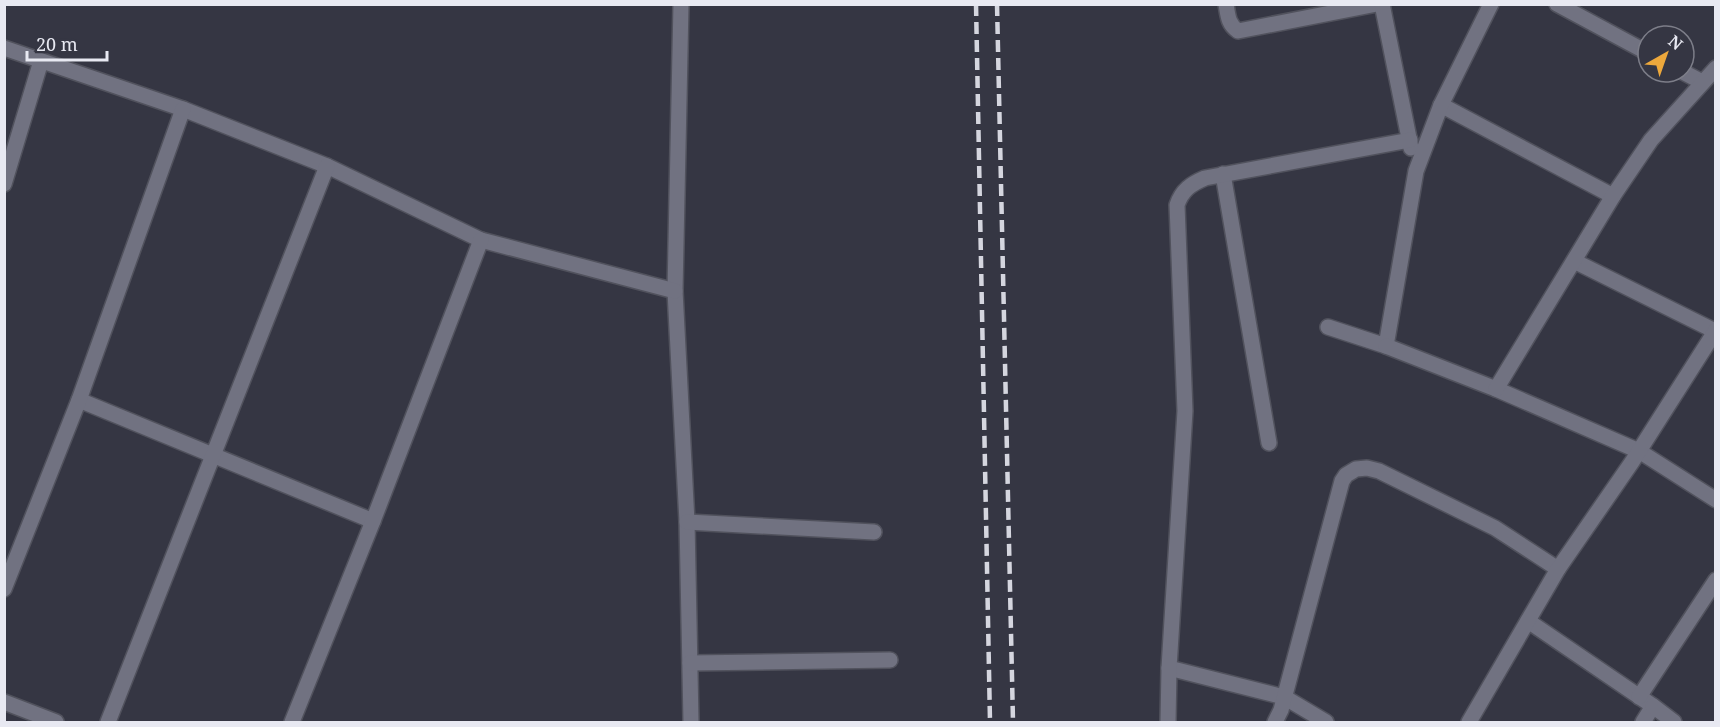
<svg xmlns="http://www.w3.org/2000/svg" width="1720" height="727" font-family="'Noto Serif',serif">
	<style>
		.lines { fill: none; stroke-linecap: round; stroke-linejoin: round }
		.minor-casing { stroke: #51525d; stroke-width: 18 }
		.minor { stroke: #717281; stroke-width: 15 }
		.rail { stroke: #d5d6df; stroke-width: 4.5; stroke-dasharray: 12 6; stroke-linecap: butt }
	</style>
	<rect width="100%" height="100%" fill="#353643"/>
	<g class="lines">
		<defs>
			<g id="minor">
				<polyline points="681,4 675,291 687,522 691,722"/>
				<path d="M1226,4C1228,16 1228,24 1238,31L1377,4"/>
				<polyline points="1382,4 1411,148"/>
				<polyline points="1557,4 1648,53"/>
				<polyline points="4,48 183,109 327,166 481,240 675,291"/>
				<polyline points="1683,72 1702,82"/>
				<polyline points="1441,105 1613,196"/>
				<polyline points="1223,174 1269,443"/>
				<polyline points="4,184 41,61"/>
				<polyline points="1574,261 1715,331"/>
				<polyline points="1328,327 1386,346 1416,171 1441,105 1491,4"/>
				<polyline points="1386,346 1496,389 1639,451 1716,500"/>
				<polyline points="1496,389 1613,196 1651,140 1716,68"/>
				<polyline points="79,400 373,521"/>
				<polyline points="687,522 874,532"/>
				<polyline points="4,589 79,400 183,109"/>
				<polyline points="1528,621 1653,706 1643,722"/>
				<polyline points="690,663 890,660"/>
				<polyline points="1169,668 1284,697 1326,722"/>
				<polyline points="1639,697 1716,580"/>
				<polyline points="4,702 56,722"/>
				<polyline points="1653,706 1674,722"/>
				<polyline points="108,722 327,166"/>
				<polyline points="292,722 373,521 481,240"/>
				<path d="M1168,722L1169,668L1185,411L1177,205C1182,190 1191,184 1205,178L1410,140"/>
				<polyline points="1275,722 1281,710 1342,481 1346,475 1356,469 1367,468 1379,471 1495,528 1558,569"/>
				<polyline points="1469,722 1558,569 1632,462 1716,330"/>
			</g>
		</defs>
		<use href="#minor" class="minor-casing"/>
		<use href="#minor" class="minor"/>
		<g class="rail">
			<polyline points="976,4 990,722"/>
			<polyline points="997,4 1013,722"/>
		</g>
	</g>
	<rect width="1720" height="727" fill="none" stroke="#e8e9f2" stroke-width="12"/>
	<g transform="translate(1666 54) rotate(40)"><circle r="28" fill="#353643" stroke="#7d7e89" stroke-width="1.5"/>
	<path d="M0-4.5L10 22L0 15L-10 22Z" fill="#eda83c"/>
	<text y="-9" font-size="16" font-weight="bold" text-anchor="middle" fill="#e8e9f2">N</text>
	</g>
	<path d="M27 51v9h80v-9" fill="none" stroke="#e8e9f2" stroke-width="3"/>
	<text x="36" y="51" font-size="18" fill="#e8e9f2" stroke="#353643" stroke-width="4.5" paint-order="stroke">20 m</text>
</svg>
